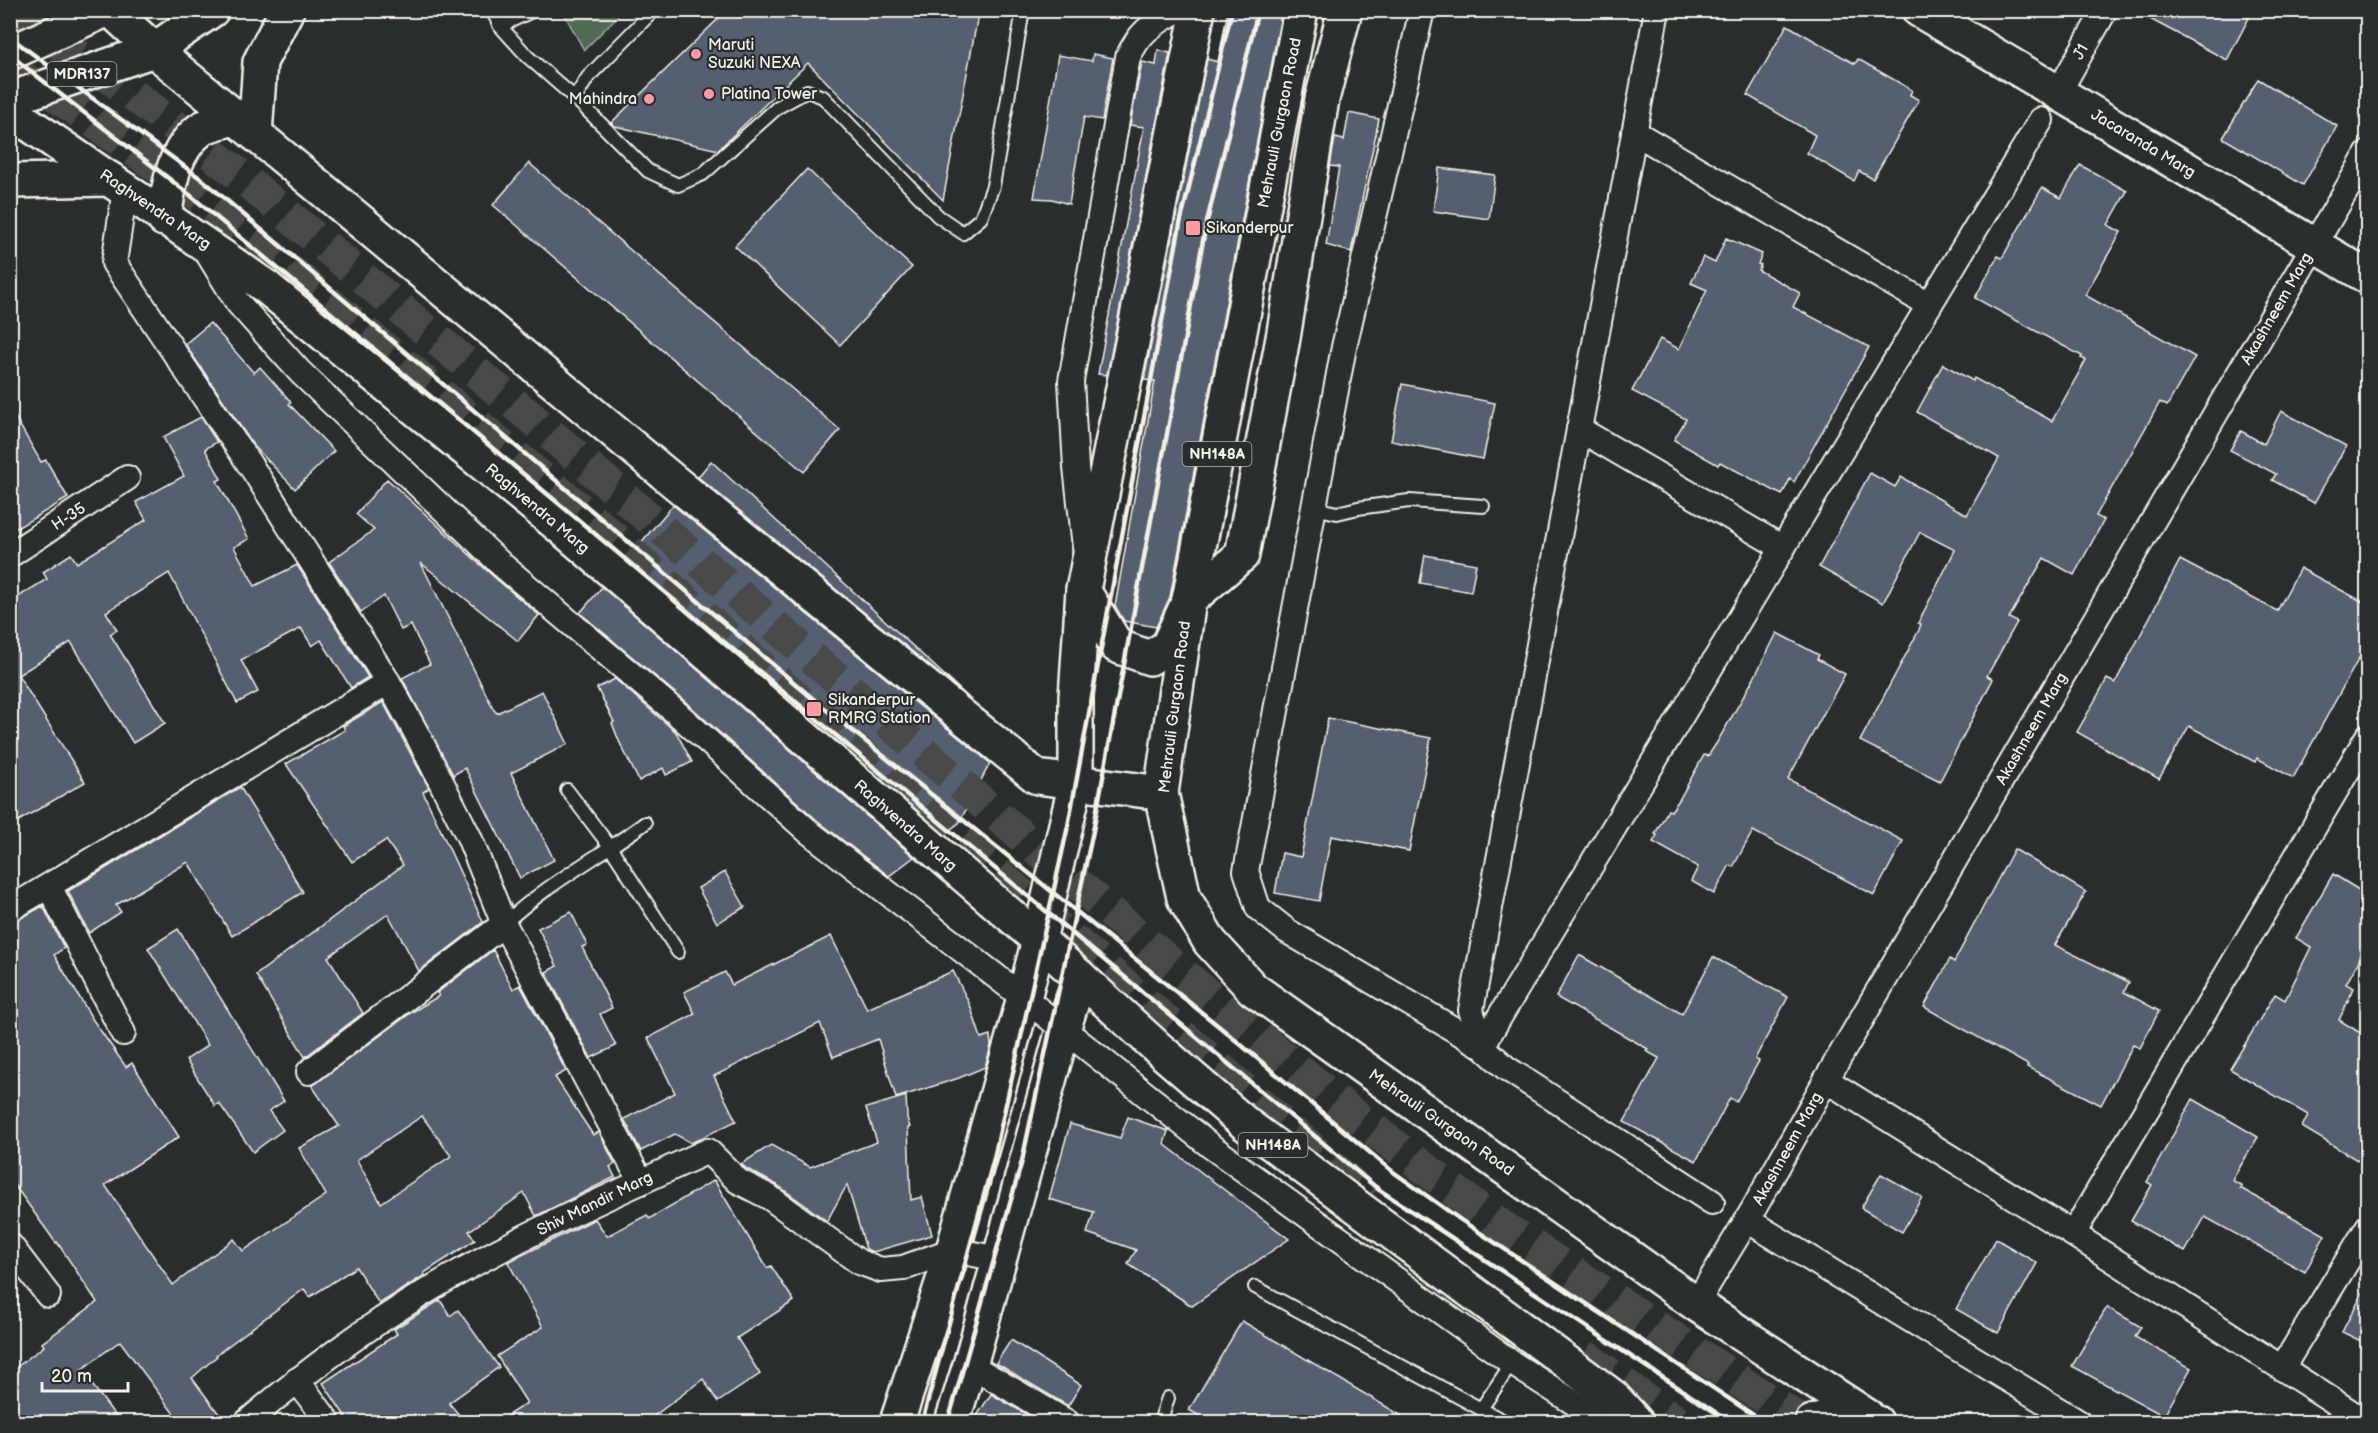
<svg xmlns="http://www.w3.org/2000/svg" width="2378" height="1433" font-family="'Balsamiq Sans',sans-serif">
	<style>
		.green { fill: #516a57; stroke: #a2aea0; stroke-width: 1.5 }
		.building { fill: #555f6f; stroke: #f4f1e8; stroke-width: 1.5; fill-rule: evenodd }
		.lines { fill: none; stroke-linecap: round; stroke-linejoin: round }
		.secondary-tunnel { stroke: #484a4a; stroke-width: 33; stroke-dasharray: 33 16; stroke-linecap: butt }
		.lane-casing { stroke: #f4f1e8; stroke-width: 16 }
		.street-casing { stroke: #f4f1e8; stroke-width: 28 }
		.secondary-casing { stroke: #f4f1e8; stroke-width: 38 }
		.primary-casing { stroke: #f4f1e8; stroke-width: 38 }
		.highway-casing { stroke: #f4f1e8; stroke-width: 38 }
		.lane { stroke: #2a2d2e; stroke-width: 12 }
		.street { stroke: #2a2d2e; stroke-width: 24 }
		.secondary { stroke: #2a2d2e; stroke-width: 33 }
		.primary { stroke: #2a2d2e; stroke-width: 33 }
		.highway { stroke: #2a2d2e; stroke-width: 33 }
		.rail { stroke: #f4f1e8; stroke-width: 4.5 }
		.poi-dot { fill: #ff9aa2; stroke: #2a2d2e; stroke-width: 2 }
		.labels { text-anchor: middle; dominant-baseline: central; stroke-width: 4.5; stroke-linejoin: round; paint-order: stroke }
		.shield { fill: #2a2d2e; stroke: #b7b6b0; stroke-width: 1.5 }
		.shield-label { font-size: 15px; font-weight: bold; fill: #f4f1e8 }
		.poi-label { font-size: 16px; fill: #f4f1e8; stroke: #2a2d2e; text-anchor: start }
		.street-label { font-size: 16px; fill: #f4f1e8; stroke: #2a2d2e }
	</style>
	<rect width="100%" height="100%" fill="#2a2d2e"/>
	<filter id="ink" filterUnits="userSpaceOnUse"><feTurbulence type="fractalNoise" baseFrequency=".0167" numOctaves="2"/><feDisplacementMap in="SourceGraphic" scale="12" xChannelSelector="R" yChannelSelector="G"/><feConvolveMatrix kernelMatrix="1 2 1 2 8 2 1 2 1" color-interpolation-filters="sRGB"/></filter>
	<g filter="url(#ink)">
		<polygon class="green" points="562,10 623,10 623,11 584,50"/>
		<g class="building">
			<polygon points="714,10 979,10 943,200 808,63 718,150 615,126 611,123 718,19"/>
			<polygon points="1228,10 1282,10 1170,597 1156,627 1124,621 1115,606 1155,381 1144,380 1207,59 1218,62"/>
			<polygon points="2133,10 2253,10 2227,60"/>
			<polygon points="1787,25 1855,64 1858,59 1912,90 1910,95 1919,100 1873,179 1859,171 1854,181 1807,153 1815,135 1747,95"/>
			<polygon points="1158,50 1170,53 1107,375 1098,374 1144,127 1130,125 1142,62 1156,65"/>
			<polygon points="1093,54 1113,58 1102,120 1084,117 1069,204 1052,199 1034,198 1058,55 1092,61"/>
			<polygon points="2258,79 2337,126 2303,185 2223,138"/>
			<polygon points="1349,113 1379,119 1351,252 1326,245 1339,167 1330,166 1335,138 1344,140"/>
			<polygon points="529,163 840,430 804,472 493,205"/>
			<polygon points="2080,165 2127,191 2108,225 2121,232 2085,295 2195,357 2167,406 2160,402 2096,516 2104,520 2074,575 2044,558 2009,618 2017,622 1987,676 1993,679 1940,781 1860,741 1919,630 1921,624 1918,623 1955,550 1920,532 1883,603 1819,567 1870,473 1895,487 1901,477 1967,515 1999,458 1917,412 1943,364 1973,381 1974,378 2052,421 2086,360 2081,358 2082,356 1975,298 1998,256 2002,258 2042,188 2061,198"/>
			<polygon points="1439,168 1495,175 1489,219 1433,211"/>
			<polygon points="807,169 912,267 840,345 735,246"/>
			<polygon points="1726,238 1762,254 1758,264 1761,265 1758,270 1800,293 1793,307 1869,347 1794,482 1790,479 1782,495 1720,462 1718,465 1674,440 1686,419 1632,391 1660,339 1679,349 1707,290 1691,283 1703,257 1715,263"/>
			<polygon points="210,323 254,373 260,367 291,402 289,404 334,451 295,489 253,445 185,344"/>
			<polygon points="1402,384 1495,403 1483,459 1391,441"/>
			<polygon points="10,408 41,462 46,460 68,498 10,532"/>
			<polygon points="2281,411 2346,446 2314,503 2272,480 2276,474 2230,450 2241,431 2264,444"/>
			<polygon points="201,417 217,442 205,449 221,479 217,481 249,539 234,547 255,586 297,565 368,677 351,688 321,640 312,646 301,628 241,660 258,692 237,703 169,573 106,612 117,630 110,634 165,723 133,743 71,642 18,675 85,782 10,826 10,602 47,579 43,572 71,554 77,563 146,520 136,502 184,476 163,437"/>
			<polygon points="711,461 842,581 968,697 698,477"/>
			<polygon points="387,479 494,577 539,615 518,641 421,563 494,710 497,713 542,691 568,744 511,773 554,860 520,878 465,768 453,775 402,678 430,664 411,625 401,630 384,596 361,612 329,562 374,530 356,514"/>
			<polygon points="673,505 990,763 959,823 944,834 627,559"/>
			<polygon points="1425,555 1476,564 1471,592 1420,583"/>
			<polygon points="2180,560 2277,611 2300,568 2367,604 2367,663 2359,658 2293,778 2257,758 2255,762 2189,726 2159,779 2077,732 2107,679 2115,683"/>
			<polygon points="602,587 914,857 889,876 818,821 680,697 580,613"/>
			<polygon points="1777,633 1819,655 1817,659 1845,674 1788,779 1903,841 1874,895 1753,831 1733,867 1730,865 1714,894 1691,881 1698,867 1653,842 1657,835 1655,834 1668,810 1671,811 1679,800 1704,755 1708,756 1716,744 1754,678"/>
			<polygon points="615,679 676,732 692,762 666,775 663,768 639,781 619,741 612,723 614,722 597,688"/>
			<polygon points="383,702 429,788 423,792 483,922 419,971 388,914 328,957 363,1013 305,1057 256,975 403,865 386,840 352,862 286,764 345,730 343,726"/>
			<polygon points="1328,718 1431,738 1409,851 1331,836 1319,901 1275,893 1282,853 1301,857"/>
			<polygon points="240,787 303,892 232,936 188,862 116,905 121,912 89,933 68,891"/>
			<polygon points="2014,849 2086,892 2055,945 2129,982 2124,992 2159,1011 2140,1048 2133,1045 2101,1105 2027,1067 2028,1065 1924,1007 1950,959 1954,962"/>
			<polygon points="725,872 745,907 717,923 698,888"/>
			<polygon points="2333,874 2367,895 2367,946 2346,984 2354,988 2339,1020 2367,1037 2367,1166 2302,1127 2308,1115 2230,1069 2275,994 2285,1000 2311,947 2296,938"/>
			<path d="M43,906L64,948L54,955L93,1020L126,1067L132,1063L179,1137L105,1185L173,1285L234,1239L243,1251L326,1195L299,1148L339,1126L312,1086L412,1012L439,996L437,993L493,950L513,989L520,985L566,1071L555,1077L593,1135L599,1132L615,1164L610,1167L615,1177L536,1216L524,1193L469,1231L475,1240L424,1273L425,1275L379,1304L356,1267L310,1297L304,1289L216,1355L217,1356L192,1378L225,1422H180L120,1341L81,1370L120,1422H20L10,1410V1372L44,1346L42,1343L97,1302L57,1242L56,1243L10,1179V924ZM422,1116L451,1156L381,1203L357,1160Z"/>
			<polygon points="571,912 587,945 582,947 612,1008 600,1014 616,1046 591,1058 546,972 557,966 538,928"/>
			<polygon points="178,929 284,1101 269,1111 283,1130 253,1152 219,1103 215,1106 186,1060 208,1045 148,948"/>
			<polygon points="831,936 867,1009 953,971 970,1005 981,1038 990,1035 991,1046 985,1067 959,1078 896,1098 878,1039 833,1057 820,1023 714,1076 736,1121 691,1143 675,1134 641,1151 624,1119 675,1093 648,1038 695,1014 684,992 725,972 732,985"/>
			<polygon points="1579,955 1682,1014 1713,957 1788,997 1755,1059 1759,1061 1736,1102 1730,1098 1696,1161 1624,1122 1659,1058 1646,1051 1648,1049 1556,997"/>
			<polygon points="906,1096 907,1118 910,1127 908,1128 911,1200 922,1197 932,1235 873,1252 866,1249 847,1185 827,1221 777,1185 747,1169 741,1164 771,1145 810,1167 877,1142 866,1108"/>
			<polygon points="2193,1099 2258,1137 2232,1180 2242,1186 2240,1188 2325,1235 2305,1272 2205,1217 2185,1252 2131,1221 2152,1185 2147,1182"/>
			<polygon points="1128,1117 1168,1131 1164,1144 1289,1239 1192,1306 1128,1264 1136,1250 1087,1233 1094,1212 1049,1199 1070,1124 1120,1138"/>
			<polygon points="1881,1174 1922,1197 1902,1232 1861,1208"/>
			<polygon points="714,1180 767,1268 771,1266 794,1301 737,1338 760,1374 718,1402 703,1379 646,1422 497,1422 527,1403 497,1356 543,1327 508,1262 595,1219 607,1236 647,1215 649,1219"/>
			<polygon points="1996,1239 2037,1263 1998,1333 1956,1309"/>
			<polygon points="2367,1284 2367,1344 2342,1332"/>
			<polygon points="440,1300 450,1316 458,1310 499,1367 449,1403 465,1422 349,1422 323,1383 397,1334 394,1329"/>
			<polygon points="2107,1307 2141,1327 2135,1337 2191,1368 2164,1416 2072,1366"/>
			<polygon points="1242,1321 1412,1422 1210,1422 1189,1410"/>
			<polygon points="1011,1340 1081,1385 1068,1406 996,1363"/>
			<polygon points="991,1394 1040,1422 973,1422"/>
		</g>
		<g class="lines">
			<g class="secondary-tunnel">
				<polyline points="10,14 91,63 237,173 529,416 1196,985 1350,1112 1500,1225 1802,1422"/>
				<polyline points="10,72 54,94 199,196 598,524 1369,1199"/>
				<polyline points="1583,1355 1677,1422"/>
			</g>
			<defs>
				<g id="lane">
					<polyline points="492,10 500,26 534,10"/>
					<polyline points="654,10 588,77 575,98 648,171 678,185 703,174 778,107 807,91 823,97 938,216 963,233 981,218 993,186 1023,10"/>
					<polyline points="500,26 528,57 575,98"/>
					<polyline points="1314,508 1337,513 1358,508 1409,501 1483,506"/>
					<polyline points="567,790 611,848 678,952"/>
					<path d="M504,924C546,884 599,857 645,823"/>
					<polyline points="1255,1287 1481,1409"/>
					<polyline points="1160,1422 1168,1398"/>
					<polyline points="1506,1422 1481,1409 1512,1363"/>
				</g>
				<g id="street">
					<polyline points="1422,10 1344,347 1246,871 1258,908 1287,931 1482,1046"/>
					<polyline points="2058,93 2105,10"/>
					<polyline points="1634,132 1929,305"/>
					<polyline points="125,190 114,263 256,474 388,682 419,738 469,837 504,924 641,1182"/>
					<polyline points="205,249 238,303 300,372 503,566 671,708 809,832 1024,998 1212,1147 1512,1363 1604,1422"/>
					<polyline points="1579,429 1783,548"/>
					<path d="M1085,547L1076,467L1071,381L1128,57C1141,30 1151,26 1177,10"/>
					<polyline points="10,555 127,478"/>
					<polyline points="49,886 123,1033"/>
					<polyline points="10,909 388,682"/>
					<polyline points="1482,1046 1471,1010 1657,10"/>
					<polyline points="309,1072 504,924"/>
					<polyline points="1826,1080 2073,1234 2366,1422"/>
					<polyline points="1712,1202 1506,1068 1482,1046 2041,120"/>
					<polyline points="1747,1220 2078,1422"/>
					<polyline points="2073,1234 2368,736"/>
					<polyline points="10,1245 48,1295"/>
					<polyline points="1696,1304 1753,1210 1826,1080 2368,153"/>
					<polyline points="970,1365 1067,1422"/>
					<polyline points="2282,1368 2368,1227"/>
					<polyline points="297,1380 328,1422"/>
					<path d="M247,1422C303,1374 364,1329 427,1291C516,1237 613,1195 708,1151L738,1181L769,1197L859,1262L881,1270L903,1268L953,1250L999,1259"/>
				</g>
				<g id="secondary">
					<polyline points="111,10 154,50 677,484 1037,777 1161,793"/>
					<polyline points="1919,10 2368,277"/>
					<polyline points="10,111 265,286 563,529 1039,940 1024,998 953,1250 897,1422"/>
					<path d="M164,219C169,186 172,151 201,129C210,123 227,121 237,117"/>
					<polyline points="1189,600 1242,555 1283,338 1322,99 1345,10"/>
					<polyline points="952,1422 970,1365 1063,1030 1080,977"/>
				</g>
				<g id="primary">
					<polyline points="10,53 106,10"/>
					<polyline points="10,99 154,50 212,10"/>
					<polyline points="255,134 260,62 287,10"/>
					<polyline points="10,181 110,179"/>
					<polyline points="1083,590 1117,646 1150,658 1168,646 1186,607"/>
					<polyline points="1812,1422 1821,1420 1876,1422"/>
				</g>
				<g id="highway">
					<polyline points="1198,10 1083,590 1076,697 1076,782 1039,940 1160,1050 1247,1125 1612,1396 1636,1422"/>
					<polyline points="1301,10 1189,600 1161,793 1184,898 1210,942 1253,989 1696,1304 1876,1422"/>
				</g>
			</defs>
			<use href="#lane" class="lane-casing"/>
			<use href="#street" class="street-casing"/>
			<use href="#secondary" class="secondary-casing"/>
			<use href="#primary" class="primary-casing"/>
			<use href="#highway" class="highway-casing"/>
			<use href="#lane" class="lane"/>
			<use href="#street" class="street"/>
			<use href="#secondary" class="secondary"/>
			<use href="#primary" class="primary"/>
			<use href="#highway" class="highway"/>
			<g class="rail">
				<polyline points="10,37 204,181 818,703 1221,1028 1392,1171 1461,1220 1764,1422"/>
				<polyline points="10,55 190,195 1378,1189 1730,1422"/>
				<polyline points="922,1422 994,1158 1068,826 1180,224 1232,10"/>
				<polyline points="948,1422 1022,1161 1093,831 1205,230 1258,10"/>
			</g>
		</g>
	</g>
	<g class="poi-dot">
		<circle cx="696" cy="54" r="6"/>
		<circle cx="709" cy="94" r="6"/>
		<circle cx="649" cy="99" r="6"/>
		<rect x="1185" y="220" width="16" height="16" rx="3"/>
		<rect x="806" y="701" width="16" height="16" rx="3"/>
	</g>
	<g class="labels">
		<g class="shield">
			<rect x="47.5" y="62" width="69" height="24" rx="4.5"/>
			<rect x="1182.5" y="442" width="69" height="24" rx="4.5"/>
			<rect x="1238.5" y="1133" width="69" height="24" rx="4.5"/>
		</g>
		<g class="shield-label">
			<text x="82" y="74">MDR137</text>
			<text x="1217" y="454">NH148A</text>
			<text x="1273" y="1145">NH148A</text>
		</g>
		<g class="poi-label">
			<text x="708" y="45">Maruti<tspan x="708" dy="18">Suzuki NEXA</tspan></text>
			<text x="721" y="94">Platina Tower</text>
			<text x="637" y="99" text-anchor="end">Mahindra</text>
			<text x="1206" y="228">Sikanderpur</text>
			<text x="828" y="700">Sikanderpur<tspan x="828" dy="18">RMRG Station</tspan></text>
		</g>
		<g class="street-label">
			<text transform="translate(2081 52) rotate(-60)">J1</text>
			<text transform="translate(1280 123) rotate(-79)">Mehrauli Gurgaon Road</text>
			<text transform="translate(2143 144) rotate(31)">Jacaranda Marg</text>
			<text transform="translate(155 210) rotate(34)">Raghvendra Marg</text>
			<text transform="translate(2277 309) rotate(-60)">Akashneem Marg</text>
			<text transform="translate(537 509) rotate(40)">Raghvendra Marg</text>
			<text transform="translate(69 517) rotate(-33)">H-35</text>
			<text transform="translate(1175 707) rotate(-83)">Mehrauli Gurgaon Road</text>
			<text transform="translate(2032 729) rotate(-60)">Akashneem Marg</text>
			<text transform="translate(905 826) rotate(41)">Raghvendra Marg</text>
			<text transform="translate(1441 1123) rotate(35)">Mehrauli Gurgaon Road</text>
			<text transform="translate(1788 1149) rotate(-61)">Akashneem Marg</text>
			<text transform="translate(595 1204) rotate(-26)">Shiv Mandir Marg</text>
		</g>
	</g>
	<rect width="2378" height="1433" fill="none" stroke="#2a2d2e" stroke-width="36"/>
	<rect x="18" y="18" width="2342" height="1397" fill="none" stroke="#f4f1e8" stroke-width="2" filter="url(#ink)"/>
	<path d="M42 1382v9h86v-9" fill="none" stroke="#f4f1e8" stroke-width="3"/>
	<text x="51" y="1382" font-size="18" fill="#f4f1e8" stroke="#2a2d2e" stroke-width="4.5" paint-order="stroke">20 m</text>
</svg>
